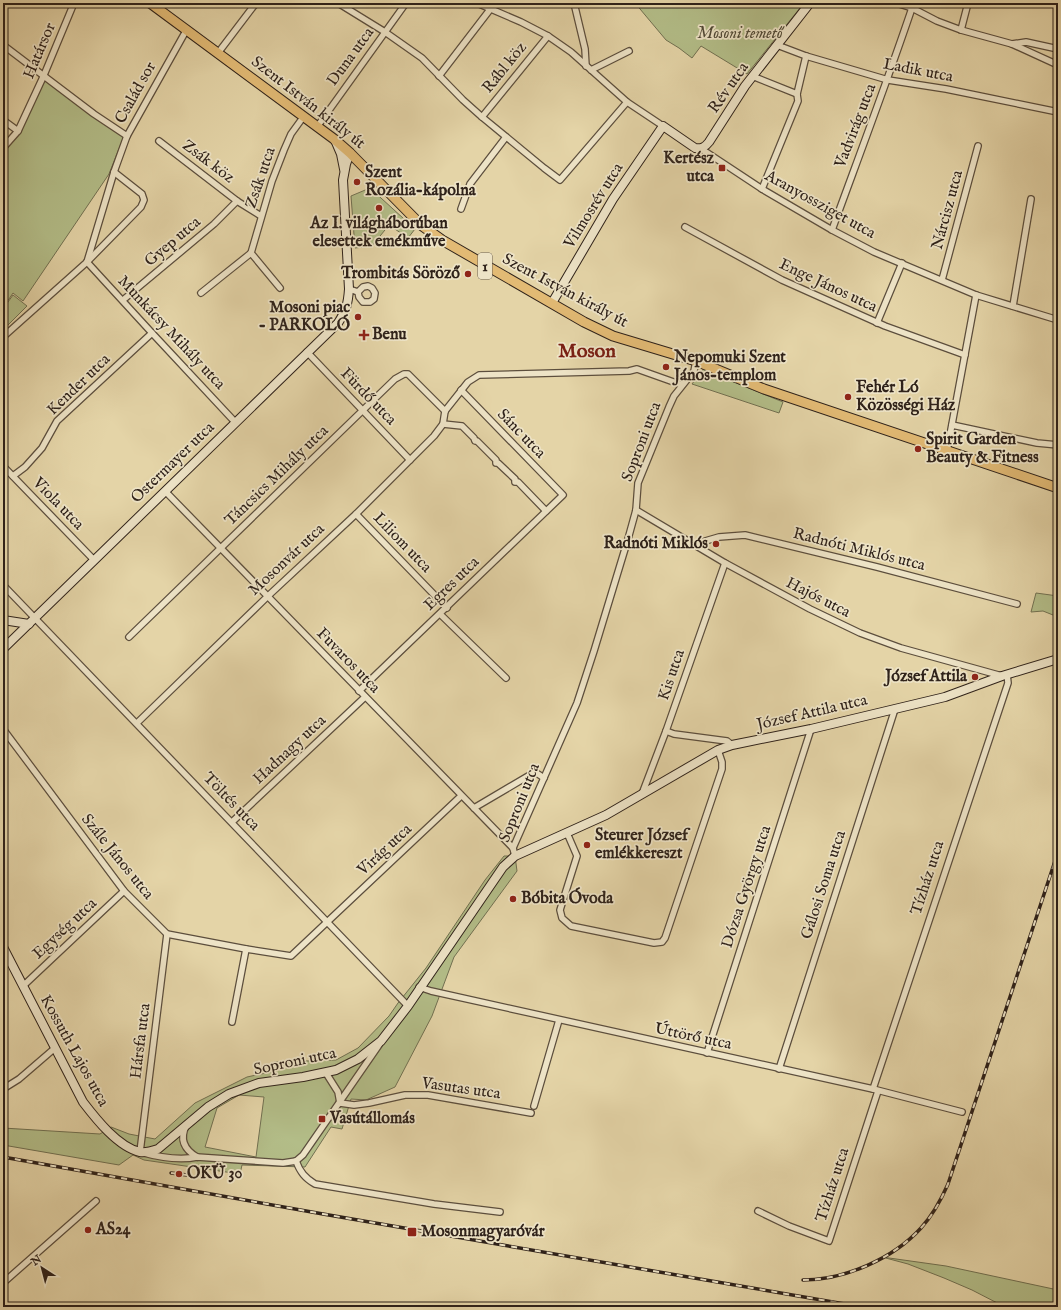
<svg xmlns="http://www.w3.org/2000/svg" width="1061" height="1310" font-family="'IM FELL English',serif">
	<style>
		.green { fill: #b3bd88; stroke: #717051; fill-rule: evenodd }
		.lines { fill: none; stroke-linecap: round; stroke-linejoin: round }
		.street-casing { stroke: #5c4e3d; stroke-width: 8 }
		.secondary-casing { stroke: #2f221a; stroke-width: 10 }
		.primary-casing { stroke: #2f221a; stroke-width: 11 }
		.street { stroke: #ede3c6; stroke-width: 5.5 }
		.secondary { stroke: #ede3c6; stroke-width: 8 }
		.primary { stroke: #e2ba74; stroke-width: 9 }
		.rail-casing { stroke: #2f221a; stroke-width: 3.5 }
		.rail { stroke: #ede3c6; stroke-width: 2; stroke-dasharray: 6; stroke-linecap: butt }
		.poi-dot { fill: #8f2418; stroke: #ede3c6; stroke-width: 1.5 }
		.labels { text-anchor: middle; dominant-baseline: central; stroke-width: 3.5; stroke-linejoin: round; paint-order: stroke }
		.shield { fill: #ede3c6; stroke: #685c4e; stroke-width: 1 }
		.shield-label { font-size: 15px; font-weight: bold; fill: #2f221a }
		.park-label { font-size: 16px; font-style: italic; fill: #504936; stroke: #ede3c6 }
		.street-label { font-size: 16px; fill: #2f221a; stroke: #ede3c6 }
		.poi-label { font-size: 16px; font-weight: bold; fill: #2f221a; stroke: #ede3c6; text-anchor: start }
		.district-label { font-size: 20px; font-weight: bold; fill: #7a1f14; stroke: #ede3c6 }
	</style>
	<rect width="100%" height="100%" fill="#e4d4a7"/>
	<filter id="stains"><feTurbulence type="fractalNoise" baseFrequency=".005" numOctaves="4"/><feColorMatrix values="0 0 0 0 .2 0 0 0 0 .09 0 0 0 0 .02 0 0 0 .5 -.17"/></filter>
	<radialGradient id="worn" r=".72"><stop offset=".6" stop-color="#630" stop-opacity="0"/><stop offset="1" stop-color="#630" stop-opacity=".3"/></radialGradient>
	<g class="green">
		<polygon points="635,3 804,3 747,74 701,46 692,58 679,48 666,40"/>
		<polygon points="45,78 124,136 109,174 23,301 13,293 3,308 3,153 20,133"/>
		<polygon points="370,188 415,229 408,238 389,225 372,246 355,248 351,196"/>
		<polygon points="13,295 27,306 7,326 3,321 3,309"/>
		<polygon points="704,368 724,378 783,402 779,413 692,384"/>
		<polygon points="1036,593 1058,596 1058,617 1043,611 1031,612"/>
		<path d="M504,856H515L517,871L454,957L432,1016L395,1087L366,1100L351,1099L342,1129L331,1127L305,1167L242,1165L240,1174L144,1160L133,1155L119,1165L3,1145V1128L100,1134L111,1127L129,1134L155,1139L195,1103L247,1077L275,1071L274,1062L336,1060L358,1048L389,1016L398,1003L426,968L485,880ZM239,1095L264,1097L256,1157L205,1147L217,1108Z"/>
		<polygon points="882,1257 946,1266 1058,1290 1058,1307 1005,1307 972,1290 944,1278 908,1264"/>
	</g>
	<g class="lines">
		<defs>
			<g id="street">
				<polyline points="338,3 385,32 422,58 463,100 482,117 544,168 560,180 627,102"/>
				<polyline points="477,3 521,22 548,36 571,52 627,102 663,126"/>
				<polyline points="574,3 585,49 586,66"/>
				<polyline points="896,3 912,8 937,21 961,30 1012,44 1058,65"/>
				<polyline points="961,30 968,3"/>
				<polyline points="1012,44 1026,42 1058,49"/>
				<polyline points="3,45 94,114 127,136"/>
				<polyline points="777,45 806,56 888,80 946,89 1058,112"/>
				<polyline points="218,53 256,3"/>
				<polyline points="591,70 629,51"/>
				<polyline points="439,76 495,3"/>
				<polyline points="752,76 797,94"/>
				<polyline points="482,117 548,36"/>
				<polyline points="3,120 18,131"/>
				<polyline points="317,127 406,3"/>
				<polyline points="159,141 237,201 261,216"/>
				<polyline points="3,148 18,131 44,75 74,3"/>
				<polyline points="700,148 762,189 832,230 874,252 976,295 1058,320"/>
				<polyline points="762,189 798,101 797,94 806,56"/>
				<polyline points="461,209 470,184 506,137"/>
				<polyline points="685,227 782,280 885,326 965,355"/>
				<path d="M832,230C859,156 887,82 912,8"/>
				<polyline points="87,262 114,172 127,136 187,29"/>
				<polyline points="87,262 152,333 235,422"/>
				<polyline points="942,280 978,146"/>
				<polyline points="280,288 251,253 272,181 284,150 291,134 304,116"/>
				<polyline points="349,289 358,292 359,297 363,302 370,302 374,299 375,293 372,288 368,286 363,287 358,292"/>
				<polyline points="201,293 251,253"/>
				<polyline points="123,300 214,224 237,201"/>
				<polyline points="1013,306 1031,199"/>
				<polyline points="877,323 902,263"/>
				<polyline points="3,337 87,262 141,207 144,200 142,194 114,172"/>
				<polyline points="307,352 410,460"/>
				<polyline points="445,411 468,382 479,375 629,371 637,369 682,385"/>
				<polyline points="443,424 462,426 474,438 475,441 477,441 496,460 496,463 498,463 515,479 515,482 518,482 546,511"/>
				<polyline points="952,425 1037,443 1058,445"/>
				<polyline points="947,451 976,295"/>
				<polyline points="3,466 94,560"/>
				<polyline points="13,476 25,467 42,448 57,421 152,333"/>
				<polyline points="165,491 513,848"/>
				<polyline points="636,510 725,563 810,609 860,633 901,648 1002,676"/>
				<polyline points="356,514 447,608"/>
				<polyline points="695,544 719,537 745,535 877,567 1017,604"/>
				<polyline points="3,585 408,1006"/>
				<polyline points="440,614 506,678"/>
				<polyline points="129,637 395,379 404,374 408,374 445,411"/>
				<polyline points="359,691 563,495 461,390"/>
				<polyline points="137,723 268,596 356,514 434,436 443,424 445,411"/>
				<polyline points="3,729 124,891 167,934 246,949 291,956 461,796"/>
				<polyline points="666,731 674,734 727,741 732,745"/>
				<polyline points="642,794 666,731 725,563"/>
				<polyline points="474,808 535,772 544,778"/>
				<polyline points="232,822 365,697"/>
				<polyline points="567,833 577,856 560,910 562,918 571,926 654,943 662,942 665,938 722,769 722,762 718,750"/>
				<polyline points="515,856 513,848 577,703 594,651 628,539 636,510 638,483 669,407 674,396 694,371 696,361"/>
				<path d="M167,934L140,1152C158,1157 178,1161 197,1157L283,1163L296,1161"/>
				<polyline points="23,986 124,891"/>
				<polyline points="419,987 431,991 873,1089 962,1112"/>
				<polyline points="232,1022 246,949"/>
				<polyline points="707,1053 811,729"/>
				<polyline points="779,1069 895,709"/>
				<polyline points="326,1073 338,1092 340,1103"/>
				<polyline points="3,1089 19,1079 55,1048"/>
				<polyline points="873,1089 1008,683 1007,674"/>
				<polyline points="340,1103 354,1105 369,1103 405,1095 428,1095 531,1113"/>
				<polyline points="534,1106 559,1020"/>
				<path d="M186,1126C179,1140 185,1150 197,1157"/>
				<path d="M296,1161C300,1172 305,1178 315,1184L434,1204L500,1212"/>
				<polyline points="296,1161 303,1155 379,1045"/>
				<polyline points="758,1211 789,1226 829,1241 878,1091"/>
				<polyline points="3,1283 96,1201"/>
			</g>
			<g id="secondary">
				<polyline points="335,140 341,154 344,169"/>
				<path d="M552,303L613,199L663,126L695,148C702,149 705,147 709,142L745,86L810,3"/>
				<polyline points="3,620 29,624"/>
				<path d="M3,649L338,323C346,311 348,304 349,289L343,180L346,164L350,153"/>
				<path d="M3,947L83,1102C96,1119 118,1147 140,1152C146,1153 152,1151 158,1149L208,1107L229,1094L259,1083L303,1077L336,1070L358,1059L381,1041L408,1006L503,867L515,856L606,815L718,750L732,745L811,729L945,697L1002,676L1058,659"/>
			</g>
			<polyline id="primary" points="150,3 334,139 350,153 421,225 442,240 584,322 613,336 696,361 764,389 1058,488"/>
		</defs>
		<use href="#street" class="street-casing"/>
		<use href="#secondary" class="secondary-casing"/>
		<use href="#primary" class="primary-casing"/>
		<use href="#street" class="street"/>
		<use href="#secondary" class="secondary"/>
		<use href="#primary" class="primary"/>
		<defs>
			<g id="rail">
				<polyline points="3,1157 323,1214 862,1307"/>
				<polyline points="171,1173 187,1175"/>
				<path d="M803,1280C844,1280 893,1259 921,1228C933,1215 941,1200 948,1184L1058,852"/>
			</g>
		</defs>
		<use href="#rail" class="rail-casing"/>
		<use href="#rail" class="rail"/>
	</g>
	<g class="poi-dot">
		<rect x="718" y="164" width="8" height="8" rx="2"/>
		<circle cx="357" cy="182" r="4"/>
		<circle cx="379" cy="208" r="4"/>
		<circle cx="468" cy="274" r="4"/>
		<circle cx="358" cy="317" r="4"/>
		<path d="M362 329h4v4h4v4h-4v4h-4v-4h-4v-4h4z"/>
		<circle cx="666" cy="367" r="4"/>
		<circle cx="848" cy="397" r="4"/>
		<circle cx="918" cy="449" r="4"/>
		<circle cx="716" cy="544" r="4"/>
		<circle cx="975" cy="677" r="4"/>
		<circle cx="587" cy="845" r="4"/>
		<circle cx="513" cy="899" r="4"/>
		<rect x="318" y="1115" width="8" height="8" rx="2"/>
		<circle cx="179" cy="1174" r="4"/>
		<circle cx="88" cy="1230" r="4"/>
		<rect x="407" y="1227" width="10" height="10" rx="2"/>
	</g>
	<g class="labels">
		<rect class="shield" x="478" y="253" width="14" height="26" rx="3"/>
		<g class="shield-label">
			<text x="485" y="266">1</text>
		</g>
		<g class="park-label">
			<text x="740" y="34">Mosoni temető</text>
		</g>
		<g class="street-label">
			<text transform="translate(40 51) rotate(-67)">Határsor</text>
			<text transform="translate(351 57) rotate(-54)">Duna utca</text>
			<text transform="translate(505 68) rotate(-51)">Rábl köz</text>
			<text transform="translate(918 71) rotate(11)">Ladik utca</text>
			<text transform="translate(729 88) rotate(-55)">Rév utca</text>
			<text transform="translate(136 93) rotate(-61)">Család sor</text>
			<text transform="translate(308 103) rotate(38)">Szent István király út</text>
			<text transform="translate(856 126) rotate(-69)">Vadvirág utca</text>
			<text transform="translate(208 162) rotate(37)">Zsák köz</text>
			<text transform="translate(261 178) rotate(-71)">Zsák utca</text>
			<text transform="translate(820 205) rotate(29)">Aranyossziget utca</text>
			<text transform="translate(594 206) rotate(-58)">Vilmosrév utca</text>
			<text transform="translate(948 210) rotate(-75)">Nárcisz utca</text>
			<text transform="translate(173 242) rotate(-40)">Gyep utca</text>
			<text transform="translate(828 286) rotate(25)">Enge János utca</text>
			<text transform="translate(565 291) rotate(28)">Szent István király út</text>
			<text transform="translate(171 333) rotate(47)">Munkácsy Mihály utca</text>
			<text transform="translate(79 385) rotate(-44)">Kender utca</text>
			<text transform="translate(368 397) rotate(46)">Fürdő utca</text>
			<text transform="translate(521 434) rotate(46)">Sánc utca</text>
			<text transform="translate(642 442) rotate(-69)">Soproni utca</text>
			<text transform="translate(173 463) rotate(-44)">Ostermayer utca</text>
			<text transform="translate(277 476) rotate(-44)">Táncsics Mihály utca</text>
			<text transform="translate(58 504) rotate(46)">Viola utca</text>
			<text transform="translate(402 543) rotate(46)">Liliom utca</text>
			<text transform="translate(859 550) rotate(14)">Radnóti Miklós utca</text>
			<text transform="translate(287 560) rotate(-43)">Mosonvár utca</text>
			<text transform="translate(452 584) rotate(-44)">Egres utca</text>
			<text transform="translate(818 598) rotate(27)">Hajós utca</text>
			<text transform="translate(348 661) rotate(46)">Fuvaros utca</text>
			<text transform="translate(672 675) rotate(-71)">Kis utca</text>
			<text transform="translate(812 713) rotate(-13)">József Attila utca</text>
			<text transform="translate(290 750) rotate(-43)">Hadnagy utca</text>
			<text transform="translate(231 802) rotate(46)">Töltés utca</text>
			<text transform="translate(520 803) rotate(-68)">Soproni utca</text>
			<text transform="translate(385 850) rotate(-43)">Virág utca</text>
			<text transform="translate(117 857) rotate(51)">Szále János utca</text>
			<text transform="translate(928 878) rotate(-72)">Tízház utca</text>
			<text transform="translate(824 885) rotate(-72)">Gálosi Soma utca</text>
			<text transform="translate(747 887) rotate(-72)">Dózsa György utca</text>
			<text transform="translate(65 929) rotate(-43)">Egység utca</text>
			<text transform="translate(693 1037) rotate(12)">Úttörő utca</text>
			<text transform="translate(141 1041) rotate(-83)">Hársfa utca</text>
			<text transform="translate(74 1051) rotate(61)">Kossuth Lajos utca</text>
			<text transform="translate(295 1062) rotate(-12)">Soproni utca</text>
			<text transform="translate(461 1089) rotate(8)">Vasutas utca</text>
			<text transform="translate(833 1185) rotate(-72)">Tízház utca</text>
		</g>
		<g class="poi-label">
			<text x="714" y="159" text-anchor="end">Kertész<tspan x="714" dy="18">utca</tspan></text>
			<text x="365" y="173">Szent<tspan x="365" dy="18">Rozália-kápolna</tspan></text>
			<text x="379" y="224" text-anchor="middle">Az I. világháborúban<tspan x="379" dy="18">elesettek emékműve</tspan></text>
			<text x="460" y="274" text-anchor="end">Trombitás Söröző</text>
			<text x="350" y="308" text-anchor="end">Mosoni piac<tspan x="350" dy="18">- PARKOLÓ</tspan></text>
			<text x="372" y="335">Benu</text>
			<text x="674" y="358">Nepomuki Szent<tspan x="674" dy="18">János-templom</tspan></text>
			<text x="856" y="388">Fehér Ló<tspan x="856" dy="18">Közösségi Ház</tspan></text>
			<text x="926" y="440">Spirit Garden<tspan x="926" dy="18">Beauty &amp; Fitness</tspan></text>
			<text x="708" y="544" text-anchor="end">Radnóti Miklós</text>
			<text x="967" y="677" text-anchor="end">József Attila</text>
			<text x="595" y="836">Steurer József<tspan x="595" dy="18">emlékkereszt</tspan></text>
			<text x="521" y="899">Bóbita Óvoda</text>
			<text x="330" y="1119">Vasútállomás</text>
			<text x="187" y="1174">OKÜ 30</text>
			<text x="96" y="1230">AS24</text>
			<text x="421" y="1232">Mosonmagyaróvár</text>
		</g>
		<g class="district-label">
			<text x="587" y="351">Moson</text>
		</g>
	</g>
	<rect width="1061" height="1310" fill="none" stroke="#e4d4a7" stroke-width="16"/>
	<rect x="4" y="4" width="1053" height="1302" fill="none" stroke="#2f221a" stroke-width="2"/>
	<rect x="8" y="8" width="1045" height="1294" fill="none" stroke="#2f221a"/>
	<g transform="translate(42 1268) rotate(324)" stroke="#ede3c6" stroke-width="3" paint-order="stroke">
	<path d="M0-3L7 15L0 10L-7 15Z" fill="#2f221a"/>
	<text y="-6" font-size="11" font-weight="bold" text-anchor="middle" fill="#2f221a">N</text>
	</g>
	<rect width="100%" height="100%" filter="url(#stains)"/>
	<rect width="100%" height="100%" fill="url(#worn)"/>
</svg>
